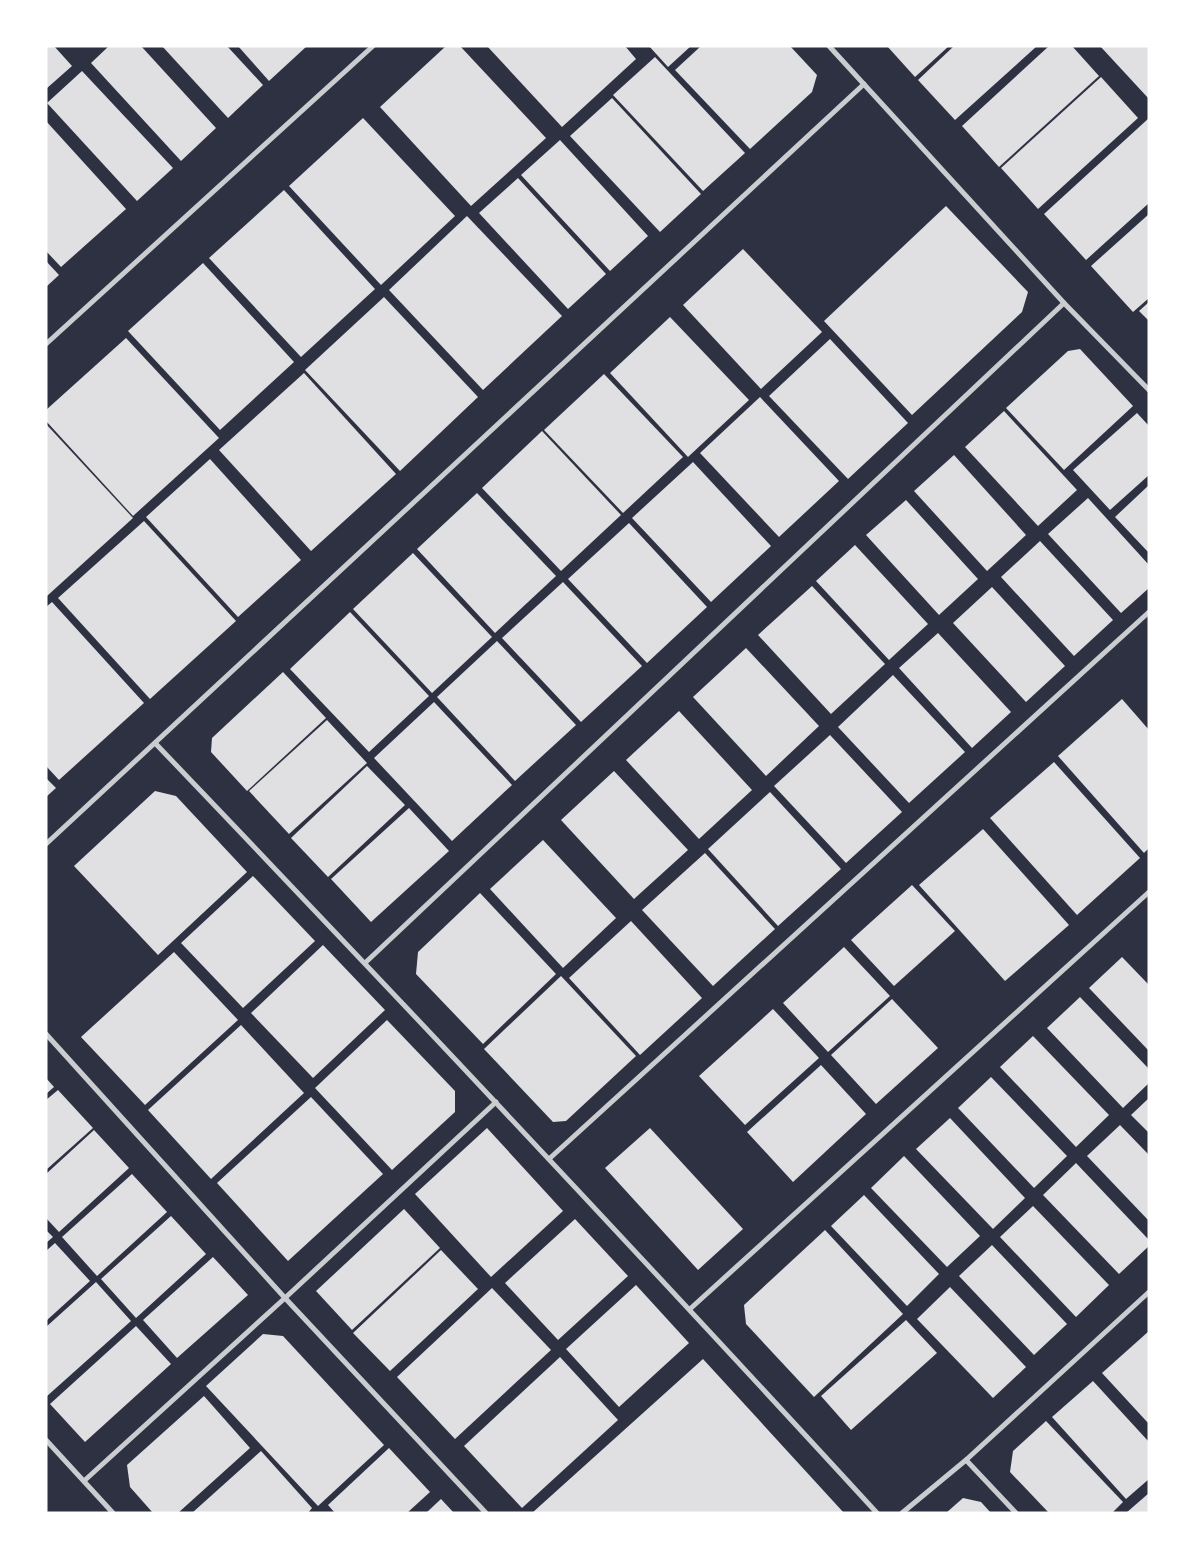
<svg xmlns="http://www.w3.org/2000/svg" width="1195" height="1559" font-family="Karla,sans-serif">
	<style>
		.building { fill: #e0e0e3 }
		.lines { fill: none; stroke-linecap: round; stroke-linejoin: round }
		.minor { stroke: #caccd0; stroke-width: 5 }
	</style>
	<rect width="100%" height="100%" fill="#2d3142"/>
	<g class="building">
		<polygon points="46,46 54,46 72,66 46,89"/>
		<polygon points="109,46 141,46 216,128 181,161 91,63"/>
		<polygon points="162,46 227,46 263,85 228,118"/>
		<polygon points="238,46 307,46 269,81"/>
		<polygon points="446,46 460,46 546,138 471,206 380,107"/>
		<polygon points="487,46 625,46 636,59 562,127"/>
		<polygon points="649,46 691,46 668,67"/>
		<polygon points="701,46 790,46 817,75 812,92 750,149 675,70"/>
		<polygon points="887,46 949,46 915,77"/>
		<polygon points="954,46 1037,46 955,120 918,80"/>
		<polygon points="1049,46 1072,46 1099,76 999,167 962,126"/>
		<polygon points="1100,46 1149,46 1149,99"/>
		<polygon points="655,57 745,153 703,191 613,95"/>
		<polygon points="82,71 173,168 137,201 47,103"/>
		<polygon points="1101,77 1138,118 1038,209 1001,168"/>
		<polygon points="612,98 701,194 660,232 570,136"/>
		<polygon points="363,118 455,216 381,285 289,186"/>
		<polygon points="1149,118 1149,203 1086,260 1044,214"/>
		<polygon points="46,121 126,209 61,267 46,251"/>
		<polygon points="560,140 648,236 610,271 521,175"/>
		<polygon points="518,178 606,274 568,309 479,213"/>
		<polygon points="284,190 375,289 301,357 209,258"/>
		<polygon points="946,206 1028,292 1022,312 912,415 824,321"/>
		<polygon points="1149,214 1149,298 1133,312 1091,266"/>
		<polygon points="467,216 562,316 483,390 389,290"/>
		<polygon points="743,249 822,332 761,389 683,305"/>
		<polygon points="46,261 59,275 46,287"/>
		<polygon points="203,263 294,362 220,430 128,331"/>
		<polygon points="384,297 478,397 400,471 305,370"/>
		<polygon points="1149,302 1149,321 1139,311"/>
		<polygon points="670,317 749,400 688,457 610,373"/>
		<polygon points="126,338 219,438 133,516 46,421 46,410"/>
		<polygon points="830,339 908,423 848,479 769,396"/>
		<polygon points="1080,349 1133,406 1064,470 1006,408 1068,351"/>
		<polygon points="304,373 396,474 311,551 219,450"/>
		<polygon points="604,374 683,457 623,513 544,430"/>
		<polygon points="760,397 839,481 779,537 700,453"/>
		<polygon points="1004,411 1077,490 1038,526 965,447"/>
		<polygon points="1137,413 1149,426 1149,475 1110,510 1073,470"/>
		<polygon points="46,424 133,518 47,596 46,595"/>
		<polygon points="542,431 621,515 561,571 482,488"/>
		<polygon points="954,455 1026,535 987,571 914,491"/>
		<polygon points="210,459 301,560 238,617 146,517"/>
		<polygon points="693,462 771,546 711,602 632,518"/>
		<polygon points="1149,485 1149,553 1115,517"/>
		<polygon points="477,493 556,576 495,633 417,549"/>
		<polygon points="1088,498 1149,565 1149,588 1121,613 1048,534"/>
		<polygon points="906,500 978,579 939,615 866,535"/>
		<polygon points="144,521 236,621 150,699 58,598"/>
		<polygon points="629,523 707,607 647,663 568,579"/>
		<polygon points="1040,541 1113,620 1074,656 1001,577"/>
		<polygon points="855,545 928,624 889,660 816,581"/>
		<polygon points="413,553 492,637 432,693 353,609"/>
		<polygon points="563,582 642,666 581,722 502,638"/>
		<polygon points="812,586 885,664 831,714 758,635"/>
		<polygon points="992,587 1065,666 1026,702 953,623"/>
		<polygon points="52,602 144,703 59,780 46,766 46,607"/>
		<polygon points="350,612 429,696 369,752 290,669"/>
		<polygon points="938,633 1011,712 972,748 899,668"/>
		<polygon points="497,641 576,725 515,781 437,697"/>
		<polygon points="746,648 819,726 766,776 693,697"/>
		<polygon points="283,672 326,718 247,791 211,752 212,738"/>
		<polygon points="893,675 965,752 909,803 838,727"/>
		<polygon points="1122,699 1149,730 1149,848 1144,853 1058,756"/>
		<polygon points="434,702 512,785 452,841 374,758"/>
		<polygon points="679,711 752,790 699,839 626,760"/>
		<polygon points="327,720 367,763 289,834 249,791"/>
		<polygon points="830,735 902,812 846,863 774,786"/>
		<polygon points="1054,762 1140,858 1077,915 990,818"/>
		<polygon points="367,766 405,805 328,877 291,838"/>
		<polygon points="614,771 688,850 634,899 561,820"/>
		<polygon points="46,778 56,788 46,797"/>
		<polygon points="155,791 176,796 247,872 158,955 74,866"/>
		<polygon points="770,792 841,869 778,926 708,849"/>
		<polygon points="409,808 449,851 371,922 331,879"/>
		<polygon points="983,829 1069,925 1005,981 919,885"/>
		<polygon points="543,840 616,918 563,968 490,889"/>
		<polygon points="705,853 775,929 713,986 642,910"/>
		<polygon points="253,876 315,941 243,1008 181,943"/>
		<polygon points="912,885 955,931 894,986 851,940"/>
		<polygon points="480,893 556,974 483,1044 416,974 418,952"/>
		<polygon points="631,921 702,998 640,1055 569,978"/>
		<polygon points="323,945 385,1010 313,1078 251,1013"/>
		<polygon points="844,947 890,996 828,1052 783,1003"/>
		<polygon points="174,952 238,1020 145,1105 81,1037"/>
		<polygon points="1122,957 1149,985 1149,1051 1089,988"/>
		<polygon points="561,976 636,1056 566,1121 553,1122 484,1049"/>
		<polygon points="1080,997 1149,1069 1149,1083 1123,1108 1047,1028"/>
		<polygon points="892,999 938,1048 876,1104 831,1055"/>
		<polygon points="773,1009 819,1058 745,1125 699,1076"/>
		<polygon points="387,1020 455,1091 455,1112 392,1170 315,1088"/>
		<polygon points="241,1025 304,1093 211,1179 148,1110"/>
		<polygon points="1033,1036 1109,1115 1076,1147 1000,1067"/>
		<polygon points="821,1065 866,1114 793,1182 747,1132"/>
		<polygon points="991,1077 1067,1156 1034,1188 958,1108"/>
		<polygon points="46,1078 54,1087 46,1094"/>
		<polygon points="58,1090 93,1128 46,1170 46,1100"/>
		<polygon points="311,1097 383,1174 288,1261 217,1183"/>
		<polygon points="1149,1098 1149,1133 1131,1115"/>
		<polygon points="950,1118 1025,1198 993,1229 916,1149"/>
		<polygon points="1120,1125 1149,1155 1149,1221 1087,1156"/>
		<polygon points="487,1128 563,1211 491,1277 415,1194"/>
		<polygon points="650,1128 743,1229 698,1270 605,1168"/>
		<polygon points="94,1130 129,1168 59,1232 46,1218 46,1174"/>
		<polygon points="904,1156 980,1236 947,1267 871,1188"/>
		<polygon points="1076,1163 1149,1240 1149,1246 1119,1274 1043,1195"/>
		<polygon points="132,1174 167,1212 97,1276 62,1237"/>
		<polygon points="864,1195 939,1274 907,1306 831,1226"/>
		<polygon points="1033,1206 1109,1285 1076,1317 1000,1237"/>
		<polygon points="404,1209 440,1248 352,1330 316,1291"/>
		<polygon points="171,1216 206,1254 136,1318 101,1279"/>
		<polygon points="575,1219 628,1276 558,1340 505,1283"/>
		<polygon points="46,1230 53,1237 46,1243"/>
		<polygon points="825,1230 903,1314 814,1397 746,1324 744,1305"/>
		<polygon points="55,1243 90,1281 46,1321 46,1251"/>
		<polygon points="992,1245 1067,1324 1034,1355 959,1276"/>
		<polygon points="441,1250 478,1289 390,1371 353,1333"/>
		<polygon points="213,1257 248,1295 177,1358 143,1320"/>
		<polygon points="96,1282 131,1321 46,1397 46,1327"/>
		<polygon points="636,1285 689,1343 619,1407 566,1349"/>
		<polygon points="950,1287 1026,1367 993,1398 917,1319"/>
		<polygon points="492,1288 551,1350 455,1439 397,1377"/>
		<polygon points="906,1320 937,1353 851,1430 821,1396"/>
		<polygon points="136,1326 171,1364 85,1442 50,1404"/>
		<polygon points="1149,1331 1149,1424 1102,1373"/>
		<polygon points="263,1334 283,1336 384,1445 318,1506 206,1386"/>
		<polygon points="560,1357 618,1420 522,1508 464,1446"/>
		<polygon points="703,1359 844,1513 532,1513"/>
		<polygon points="1093,1381 1149,1442 1149,1479 1126,1499 1052,1417"/>
		<polygon points="204,1396 250,1448 178,1513 153,1513 130,1487 127,1465"/>
		<polygon points="1046,1421 1123,1502 1112,1513 1049,1513 1010,1472 1013,1451"/>
		<polygon points="389,1448 430,1492 407,1513 335,1513 328,1505"/>
		<polygon points="261,1451 312,1508 308,1513 192,1513"/>
		<polygon points="1149,1493 1149,1513 1126,1513"/>
		<polygon points="963,1498 981,1502 991,1513 946,1513"/>
		<polygon points="441,1499 454,1513 426,1513"/>
	</g>
	<g class="lines">
		<g class="minor">
			<polyline points="829,46 1064,303 1149,390"/>
			<polyline points="46,344 373,46"/>
			<path d="M155,743C398,997 639,1254 877,1513"/>
			<polyline points="46,844 864,84"/>
			<polyline points="365,963 1064,303"/>
			<polyline points="46,1034 285,1298 486,1513"/>
			<polyline points="549,1159 1149,612"/>
			<polyline points="690,1309 1149,892"/>
			<polyline points="46,1440 113,1513"/>
			<polyline points="966,1460 1016,1513"/>
			<polyline points="84,1481 285,1298 496,1102"/>
			<polyline points="902,1513 966,1460 1149,1292"/>
		</g>
	</g>
	<rect width="1195" height="1559" fill="none" stroke="#ffffff" stroke-width="95"/>
</svg>
